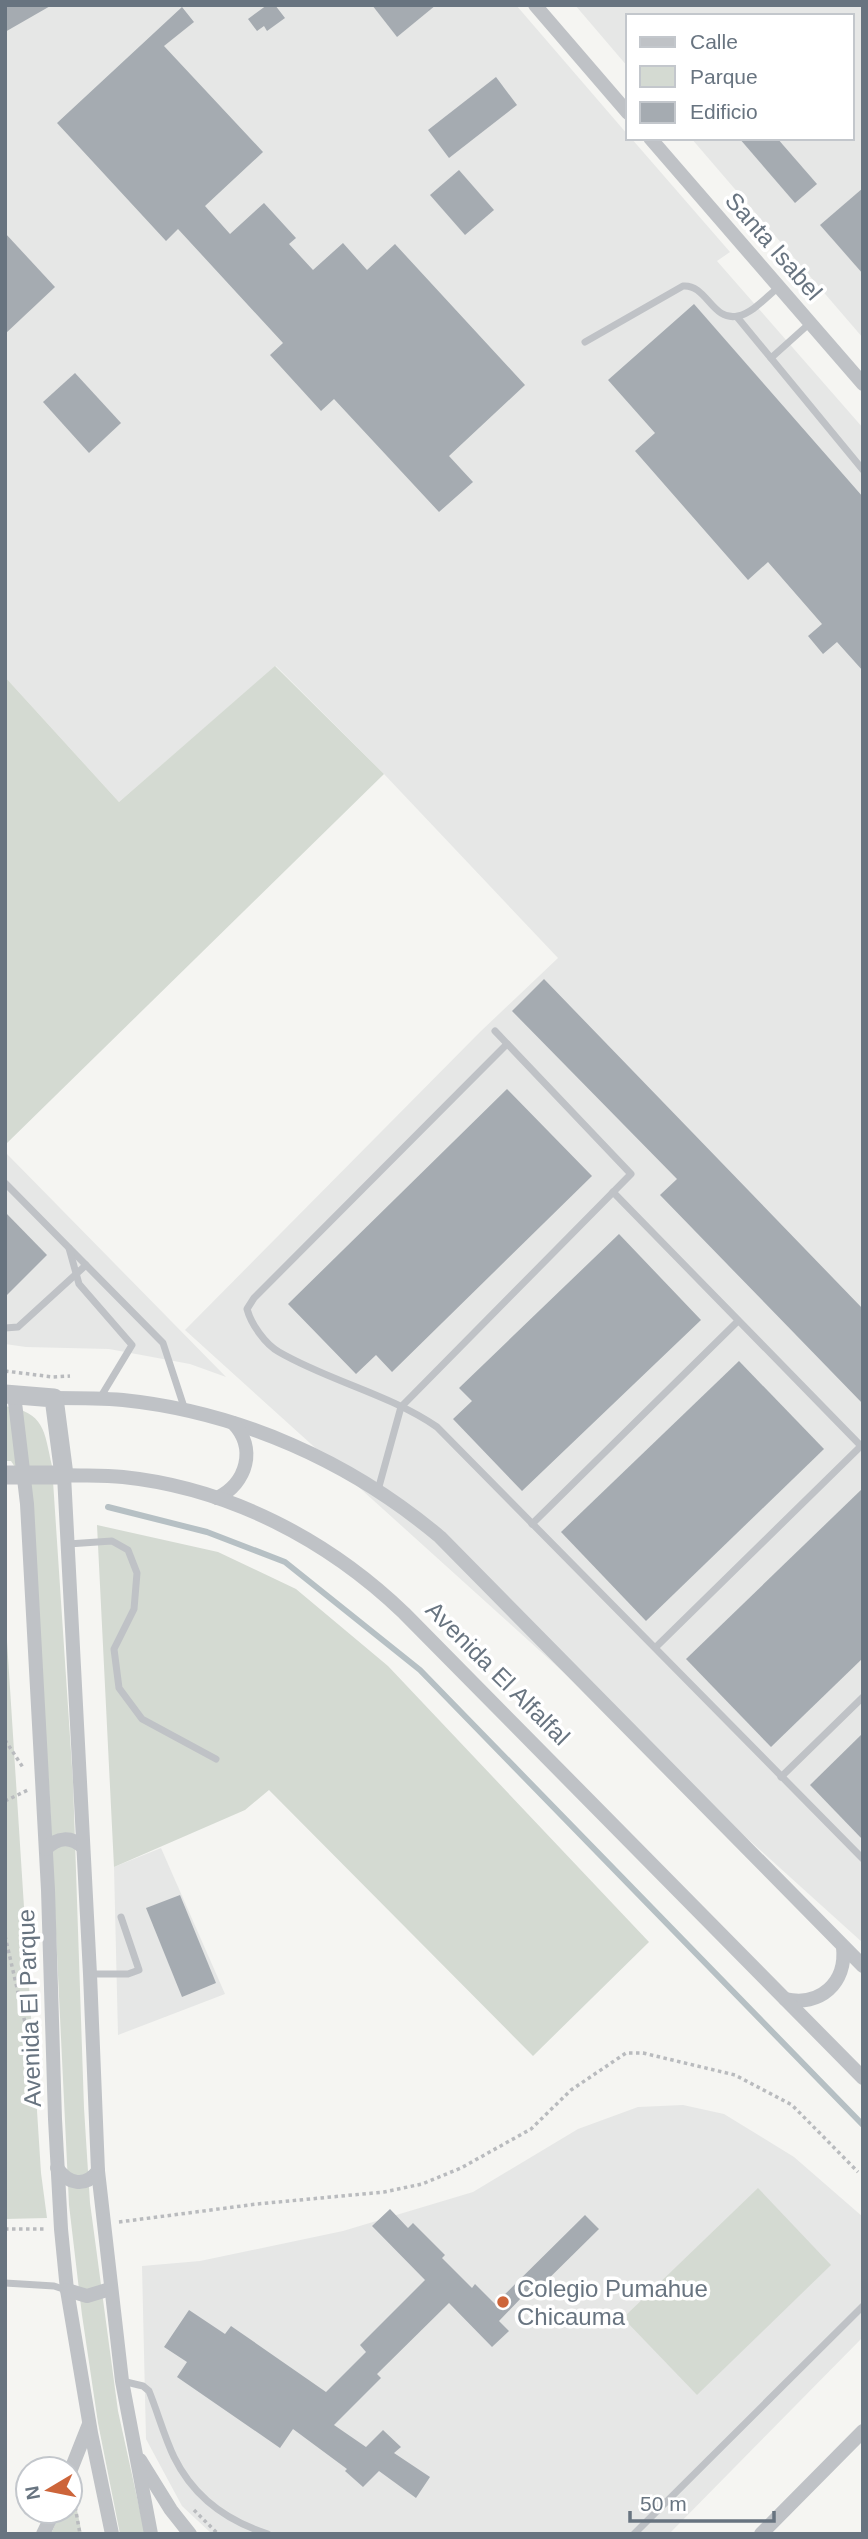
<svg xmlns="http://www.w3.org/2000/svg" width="868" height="2539" font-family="Arial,sans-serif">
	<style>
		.built { fill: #e6e7e6 }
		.green { fill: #d4dad2 }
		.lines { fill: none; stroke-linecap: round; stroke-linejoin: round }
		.stream { stroke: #b6c0c4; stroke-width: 6 }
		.building { fill: #a5abb1 }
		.path { stroke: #b9bbbe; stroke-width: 3.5; stroke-dasharray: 3.5 3.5; stroke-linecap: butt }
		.service { stroke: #bfc2c6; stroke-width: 7 }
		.minor { stroke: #bfc2c6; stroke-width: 14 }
		.tertiary { stroke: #bfc2c6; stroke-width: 19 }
		.poi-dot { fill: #cd653a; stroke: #fff; stroke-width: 2.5 }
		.labels { text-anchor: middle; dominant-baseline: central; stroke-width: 7; stroke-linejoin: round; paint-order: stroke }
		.street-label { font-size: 24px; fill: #687480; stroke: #fff }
		.poi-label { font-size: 24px; fill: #687480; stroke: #fff; text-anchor: start }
	</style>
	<rect width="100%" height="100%" fill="#f5f5f2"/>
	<g class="built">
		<polygon points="5,5 516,5 628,135 628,138 631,138 730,252 717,261 863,428 863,1943 185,1330 480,1032 558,958 384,774 276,666 119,802 5,677"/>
		<polygon points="575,5 863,5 863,338 691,138 852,138 852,16 628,16 628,67"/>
		<polygon points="5,1152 226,1377 190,1364 109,1349 26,1347 5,1344"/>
		<polygon points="161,1848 225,1994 118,2035 114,1867"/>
		<polygon points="683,2105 724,2114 794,2157 863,2217 863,2337 669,2534 212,2534 182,2506 146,2439 142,2266 200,2261 343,2231 473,2192 578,2129 638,2107"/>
	</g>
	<g class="green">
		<polygon points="275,666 384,774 5,1145 5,677 119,802"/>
		<path d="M5,1406C45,1413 44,1430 52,1466L73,1782L84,2108L90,2203L118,2411L145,2534H120L98,2423L82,2315L69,2205L49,1787L27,1485L11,1461H5Z"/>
		<polygon points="97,1525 218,1552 296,1589 388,1666 649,1942 533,2056 269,1790 245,1810 114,1867"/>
		<polygon points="5,1610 41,2173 47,2218 5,2219"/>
		<polygon points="758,2188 831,2265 697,2395 623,2318"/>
		<polygon points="70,2496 74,2496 82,2534 51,2534 61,2511 70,2511"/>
	</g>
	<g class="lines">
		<polyline class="stream" points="108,1507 207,1532 285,1562 420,1670 863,2125"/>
	</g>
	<g class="building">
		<polygon points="5,5 52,5 5,32"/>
		<polygon points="267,5 275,5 285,18 267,31 264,26 257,31 248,19"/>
		<polygon points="372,5 436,5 397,37"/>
		<polygon points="182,7 194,22 164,46 263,152 205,206 230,234 264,203 296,238 289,244 313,270 343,243 367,270 395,244 525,385 449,456 473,482 439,512 334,399 321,411 270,355 283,343 178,229 166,241 57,123"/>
		<polygon points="496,77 517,105 449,158 428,130"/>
		<polygon points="739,138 777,138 817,184 795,203"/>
		<polygon points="459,170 494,210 465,235 430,195"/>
		<polygon points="863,188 863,274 820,225"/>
		<polygon points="5,233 55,287 5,334"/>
		<polygon points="694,304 863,497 863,671 837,642 823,654 808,636 822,624 768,562 748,580 635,451 655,433 608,380"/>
		<polygon points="75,373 121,423 89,453 43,402"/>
		<polygon points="544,979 863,1309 863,1404 660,1195 677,1179 512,1011"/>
		<polygon points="507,1089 592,1176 392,1372 376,1355 356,1374 288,1304"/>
		<polygon points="5,1212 47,1255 5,1297"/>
		<polygon points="619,1234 701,1320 522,1491 453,1419 472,1401 459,1388"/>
		<polygon points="739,1361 824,1449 646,1621 561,1532"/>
		<polygon points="863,1488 863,1658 771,1747 686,1659"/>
		<polygon points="863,1733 863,1840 810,1785"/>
		<polygon points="180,1895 216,1983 182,1997 146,1908"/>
		<polygon points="390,2209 408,2228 413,2223 445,2255 442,2258 472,2288 475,2284 495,2304 585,2215 599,2229 527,2300 523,2296 499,2321 509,2331 492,2347 449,2303 377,2374 381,2378 334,2425 366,2447 383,2430 401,2447 394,2453 430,2477 416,2498 379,2471 363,2487 345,2471 347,2469 293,2429 280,2448 177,2377 187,2362 164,2347 189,2310 225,2334 231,2326 326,2392 366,2352 360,2345 425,2280 372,2226"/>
	</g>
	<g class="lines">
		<g class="path">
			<polyline points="5,1371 53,1377 70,1376"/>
			<polyline points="5,1740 24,1769"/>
			<polyline points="5,1801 28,1790"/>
			<polyline points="5,1936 36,2070"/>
			<polyline points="119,2222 257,2204 384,2192 422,2184 461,2168 531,2129 571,2090 626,2053 643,2053 735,2075 792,2105 858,2172"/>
			<polyline points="5,2229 45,2229"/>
			<polyline points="70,2503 75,2506 80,2534"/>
			<polyline points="194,2510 218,2534"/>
		</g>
		<g class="service">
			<polyline points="737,317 863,470"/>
			<path d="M585,342L683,286C707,284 712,322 738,316C753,313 767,296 779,287"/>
			<polyline points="771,358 810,323"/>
			<path d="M507,1044L254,1298L247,1309C251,1324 265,1344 279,1352C329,1381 389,1394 437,1427L863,1859"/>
			<polyline points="5,1183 163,1343 185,1410"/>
			<polyline points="613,1192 863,1448"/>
			<polyline points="69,1248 79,1284 132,1345 100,1398"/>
			<polyline points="5,1328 18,1327 86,1265"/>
			<polyline points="378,1490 401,1407 631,1174 495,1031"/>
			<polyline points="532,1524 738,1321"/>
			<polyline points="68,1544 112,1541 128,1550 137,1573 134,1609 114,1649 119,1688 142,1719 216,1759"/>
			<polyline points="656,1647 861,1446"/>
			<polyline points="781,1777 863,1697"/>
			<polyline points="90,1974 128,1974 139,1970 121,1917"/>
			<polyline points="5,2283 54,2286 66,2290"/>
			<path d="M122,2381L143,2386L149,2391C158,2413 164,2436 174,2457C193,2496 227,2521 268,2534"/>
			<polyline points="634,2534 863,2306"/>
		</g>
		<g class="minor">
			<polyline points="535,5 628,113"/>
			<polyline points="650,138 863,384"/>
			<polyline points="14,1394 27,1504 48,1890 55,2119 61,2229 67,2290 91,2433 112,2534"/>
			<path d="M54,1398C76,1398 100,1398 123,1400C240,1412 351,1462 440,1537L863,1966"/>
			<path d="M217,1498C247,1483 257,1448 233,1423"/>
			<path d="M46,1849C57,1837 71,1836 83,1847"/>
			<path d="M785,1999C820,2007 847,1983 843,1947"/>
			<path d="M57,2168C68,2184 85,2188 98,2171"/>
			<polyline points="67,2290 87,2296 110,2289"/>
			<polyline points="140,2460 171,2510 190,2534"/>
			<polyline points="70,2472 89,2424"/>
			<polyline points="43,2534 54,2511"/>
			<path d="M151,2534L122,2381L98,2171L90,1974L64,1475C83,1476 103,1475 123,1477C229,1488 328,1540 404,1613L863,2078"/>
			<polyline points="761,2534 863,2431"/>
		</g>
		<polyline class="tertiary" points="5,1394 54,1398 64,1475 5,1475"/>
	</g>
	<circle class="poi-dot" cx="503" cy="2302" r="7"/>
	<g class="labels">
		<g class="street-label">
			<text transform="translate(774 246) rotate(49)">Santa Isabel</text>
			<text transform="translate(498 1673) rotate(45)">Avenida El Alfalfal</text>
			<text transform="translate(29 2008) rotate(-92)">Avenida El Parque</text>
		</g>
		<g class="poi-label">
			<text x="517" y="2288">Colegio Pumahue<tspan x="517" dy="28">Chicauma</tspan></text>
		</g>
	</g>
	<rect width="868" height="2539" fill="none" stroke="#687480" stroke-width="14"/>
	<rect x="626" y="14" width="228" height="126" fill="#ffffff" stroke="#c3c7cc" stroke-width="2"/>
	<rect x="640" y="37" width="35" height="10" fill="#bfc2c6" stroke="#c3c7cc" stroke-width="2"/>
	<text x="690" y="49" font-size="21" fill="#687480">Calle</text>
	<rect x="640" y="66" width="35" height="21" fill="#d4dad2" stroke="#c3c7cc" stroke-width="2"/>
	<text x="690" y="84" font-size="21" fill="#687480">Parque</text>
	<rect x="640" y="102" width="35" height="21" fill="#a5abb1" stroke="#c3c7cc" stroke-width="2"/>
	<text x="690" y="119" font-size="21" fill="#687480">Edificio</text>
	<g transform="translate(49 2490) rotate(260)"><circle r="33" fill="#ffffff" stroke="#c3c7cc" stroke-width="2"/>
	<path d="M0-5L12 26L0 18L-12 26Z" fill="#cd653a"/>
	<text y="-10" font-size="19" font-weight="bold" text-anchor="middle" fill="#687480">N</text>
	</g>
	<path d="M630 2511v10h144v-10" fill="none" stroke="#687480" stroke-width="3.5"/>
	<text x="640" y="2511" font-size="21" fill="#687480" stroke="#ffffff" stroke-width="5" paint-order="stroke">50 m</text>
</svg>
